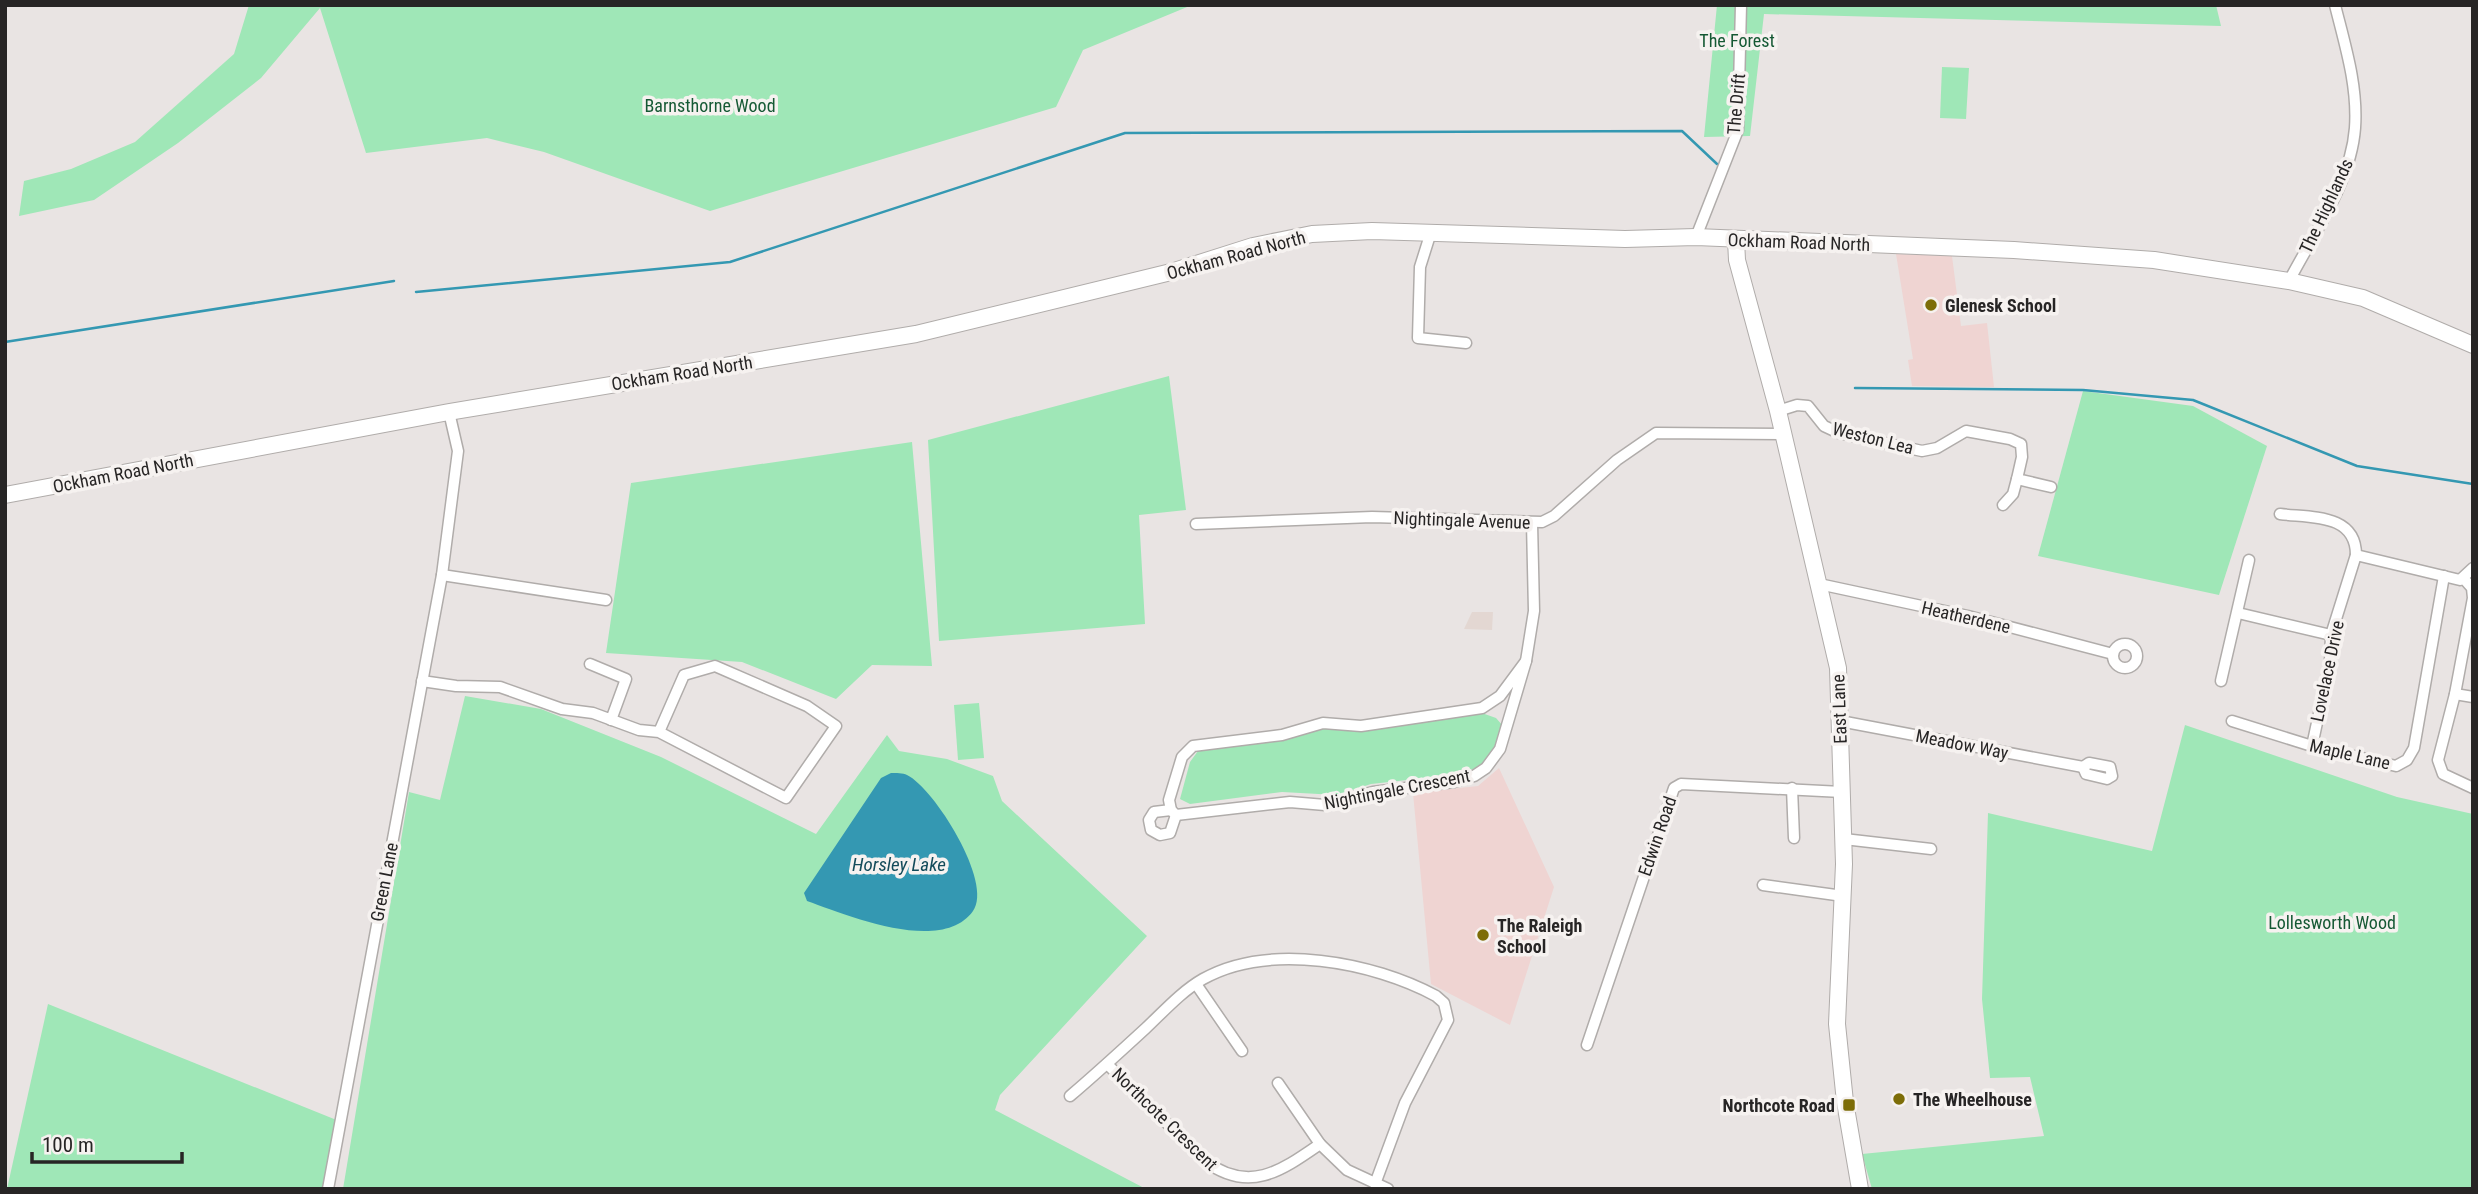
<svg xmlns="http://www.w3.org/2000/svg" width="2478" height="1194" font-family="'Roboto Condensed',sans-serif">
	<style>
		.built { fill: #e3d7d2 }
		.education { fill: #efd4d2 }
		.green { fill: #9fe7b7 }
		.water { fill: #3498b2 }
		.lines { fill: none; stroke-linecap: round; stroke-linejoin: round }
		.stream { stroke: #3498b2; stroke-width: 2.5 }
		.street-casing { stroke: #b0acaa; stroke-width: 13 }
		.secondary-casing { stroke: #b0acaa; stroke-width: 18 }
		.street { stroke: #fff; stroke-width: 10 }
		.secondary { stroke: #fff; stroke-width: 16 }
		.poi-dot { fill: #7d6d08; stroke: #f6f2f0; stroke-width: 2.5 }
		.labels { text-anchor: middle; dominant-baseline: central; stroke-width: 7; stroke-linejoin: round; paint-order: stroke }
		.park-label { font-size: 18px; fill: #155934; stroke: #f6f2f0 }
		.street-label { font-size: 18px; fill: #272525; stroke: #f6f2f0 }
		.poi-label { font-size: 18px; font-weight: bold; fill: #272525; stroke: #f6f2f0; text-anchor: start }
		.water-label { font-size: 19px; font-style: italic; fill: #134b5a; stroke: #f6f2f0 }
	</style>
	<rect width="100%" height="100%" fill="#e9e4e3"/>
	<polygon class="built" points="1472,612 1493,612 1492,630 1464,629"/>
	<g class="education">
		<polygon points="1896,254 1952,256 1961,326 1987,323 1994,387 1912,386 1908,360 1913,359"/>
		<polygon points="1499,768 1554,887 1510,1025 1431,984 1413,793 1478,786"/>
	</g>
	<g class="green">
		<polygon points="249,5 1192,5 1083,50 1056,107 710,211 544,152 487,138 366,153 320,8 261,78 178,143 94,200 19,216 24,181 71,169 135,142 234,54"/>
		<polygon points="1717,5 2216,5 2221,26 1764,14 1750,136 1704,137"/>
		<polygon points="1942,67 1969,68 1966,119 1940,118"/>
		<polygon points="1169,376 1186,510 1139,515 1145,624 939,641 928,440"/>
		<polygon points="2083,391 2193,406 2267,446 2219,595 2038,556"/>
		<polygon points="912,442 932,666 872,665 836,699 742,662 606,653 631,483"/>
		<polygon points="465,696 541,709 661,757 816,834 887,735 899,751 947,759 993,776 1002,801 1147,936 1000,1095 995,1110 1146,1189 343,1189 409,792 440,800"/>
		<polygon points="979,703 984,758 958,760 954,705"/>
		<polygon points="1479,712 1496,718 1503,726 1496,749 1482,765 1462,774 1371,784 1337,795 1282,792 1190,804 1180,799 1190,762 1198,751 1311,729"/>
		<polygon points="2185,725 2397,797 2473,814 2473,1189 1872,1189 1862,1154 2044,1136 2030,1077 1990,1078 1982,999 1988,813 2152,851"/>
		<polygon points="48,1004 339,1121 328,1189 7,1189"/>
	</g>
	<path class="water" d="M891,773C896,773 903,773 907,775C934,788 994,883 973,911C942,955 846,915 807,901L804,893L881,778Z"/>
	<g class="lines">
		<g class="stream">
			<polyline points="416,292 730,262 1125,133 1682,131 1717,164"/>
			<polyline points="5,342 394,281"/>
			<polyline points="1855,388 2083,390 2193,400 2357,466 2473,484"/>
		</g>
		<defs>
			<g id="street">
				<polyline points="1431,232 1420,267 1418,338 1466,343"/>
				<polyline points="1696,237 1738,130 1741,5"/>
				<path d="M2289,281C2314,233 2351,182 2355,128C2358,86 2345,45 2335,5"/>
				<polyline points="1778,411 1797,405 1808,406 1824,426 1839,433 1922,451 1937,448 1966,431 2010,439 2021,444 2022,457 2017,479 2051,487"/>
				<polyline points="2003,505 2013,494 2017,479"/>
				<path d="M2280,514C2310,518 2356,513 2356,555"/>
				<polyline points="1196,524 1372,517 1542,522 1554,516 1617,460 1656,433 1781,434"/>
				<polyline points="442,575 606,600"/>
				<polyline points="2464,579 2472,588 2473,598 2455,694 2438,760 2443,774 2473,788"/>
				<polyline points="1819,584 1968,616 2113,654"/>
				<polyline points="2238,613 2331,635"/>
				<circle cx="2125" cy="656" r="12"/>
				<polygon points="1526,661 1500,749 1486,768 1474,776 1454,782 1373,792 1325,805 1290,802 1176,815 1171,810 1169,800 1182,757 1193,746 1282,735 1323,723 1361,726 1482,708 1500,696"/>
				<polyline points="1526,661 1534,611 1532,523"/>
				<polyline points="590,664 626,679 611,720"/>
				<polyline points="422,681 456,686 500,687 562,709 593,713 639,730 659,732 786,798 836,726 807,706 715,666 684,675 659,732"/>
				<polyline points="2221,681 2249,560"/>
				<polyline points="2455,694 2473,697"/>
				<polyline points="1840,721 2083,767"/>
				<polyline points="2232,721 2312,746 2396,766 2407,760 2414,748 2444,576"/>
				<polyline points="2312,746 2330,662 2331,635 2356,555 2460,580 2473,568"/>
				<polygon points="2089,763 2110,767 2112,776 2107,779 2086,774 2083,767"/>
				<polyline points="1792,788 1794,838"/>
				<polyline points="1171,810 1154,812 1149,820 1151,830 1160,835 1170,833 1176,815"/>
				<polyline points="1844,839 1931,849"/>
				<polyline points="1763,885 1843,896"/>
				<polyline points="1196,984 1242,1051"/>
				<polyline points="1587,1045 1674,788 1681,784 1842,792"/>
				<path d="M1107,1064L1205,1161C1249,1194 1281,1171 1320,1144L1347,1170L1388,1189"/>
				<polyline points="1278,1083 1320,1144"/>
				<path d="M1070,1096C1096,1074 1121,1051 1146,1028C1164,1011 1182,991 1203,979C1269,942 1373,962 1436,996L1444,1003L1448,1020L1405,1103L1375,1184"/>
				<polyline points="328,1189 442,575 458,451 449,412"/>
			</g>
			<g id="secondary">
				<polyline points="1736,240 1737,260 1778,411 1838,668 1844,864 1837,1024 1845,1102 1860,1189"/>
				<polyline points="5,495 449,412 916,334 1171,272 1253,246 1312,234 1372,231 1625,239 1696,237 2014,250 2154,260 2289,281 2363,298 2473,345"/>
			</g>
		</defs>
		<use href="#street" class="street-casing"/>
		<use href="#secondary" class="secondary-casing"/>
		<use href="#street" class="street"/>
		<use href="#secondary" class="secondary"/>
	</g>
	<g class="poi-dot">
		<circle cx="1931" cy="305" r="7"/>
		<circle cx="1483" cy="935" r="7"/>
		<circle cx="1899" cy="1099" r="7"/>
		<rect x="1842" y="1098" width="14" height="14" rx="3.5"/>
	</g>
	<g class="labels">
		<g class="park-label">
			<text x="1737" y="40">The Forest</text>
			<text x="710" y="105">Barnsthorne Wood</text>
			<text x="2332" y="922">Lollesworth Wood</text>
		</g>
		<g class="street-label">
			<text transform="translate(1736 104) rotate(-85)">The Drift</text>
			<text transform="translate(2326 206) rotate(-65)">The Highlands</text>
			<text transform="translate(1799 242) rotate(2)">Ockham Road North</text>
			<text transform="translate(1236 255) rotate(-15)">Ockham Road North</text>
			<text transform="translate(682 373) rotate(-9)">Ockham Road North</text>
			<text transform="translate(1873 438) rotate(14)">Weston Lea</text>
			<text transform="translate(123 473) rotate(-11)">Ockham Road North</text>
			<text transform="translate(1462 520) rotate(2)">Nightingale Avenue</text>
			<text transform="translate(1966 617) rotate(13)">Heatherdene</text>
			<text transform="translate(2327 671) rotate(-78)">Lovelace Drive</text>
			<text transform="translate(1839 709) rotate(-92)">East Lane</text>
			<text transform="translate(1962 744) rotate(11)">Meadow Way</text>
			<text transform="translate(2350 754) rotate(13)">Maple Lane</text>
			<text transform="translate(1397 789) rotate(-11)">Nightingale Crescent</text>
			<text transform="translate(1657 836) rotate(-71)">Edwin Road</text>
			<text transform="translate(384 882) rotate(-79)">Green Lane</text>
			<text transform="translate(1165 1119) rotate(44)">Northcote Crescent</text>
		</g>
		<g class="poi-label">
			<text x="1945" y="305">Glenesk School</text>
			<text x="1497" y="925">The Raleigh<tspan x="1497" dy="21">School</tspan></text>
			<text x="1913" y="1099">The Wheelhouse</text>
			<text x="1835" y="1105" text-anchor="end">Northcote Road</text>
		</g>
		<g class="water-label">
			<text x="899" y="864">Horsley Lake</text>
		</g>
	</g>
	<rect width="2478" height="1194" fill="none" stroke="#272525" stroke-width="14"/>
	<path d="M32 1152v10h150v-10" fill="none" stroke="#272525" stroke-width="3.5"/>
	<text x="42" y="1152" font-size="21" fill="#272525" stroke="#f6f2f0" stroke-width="5" paint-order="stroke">100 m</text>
</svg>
